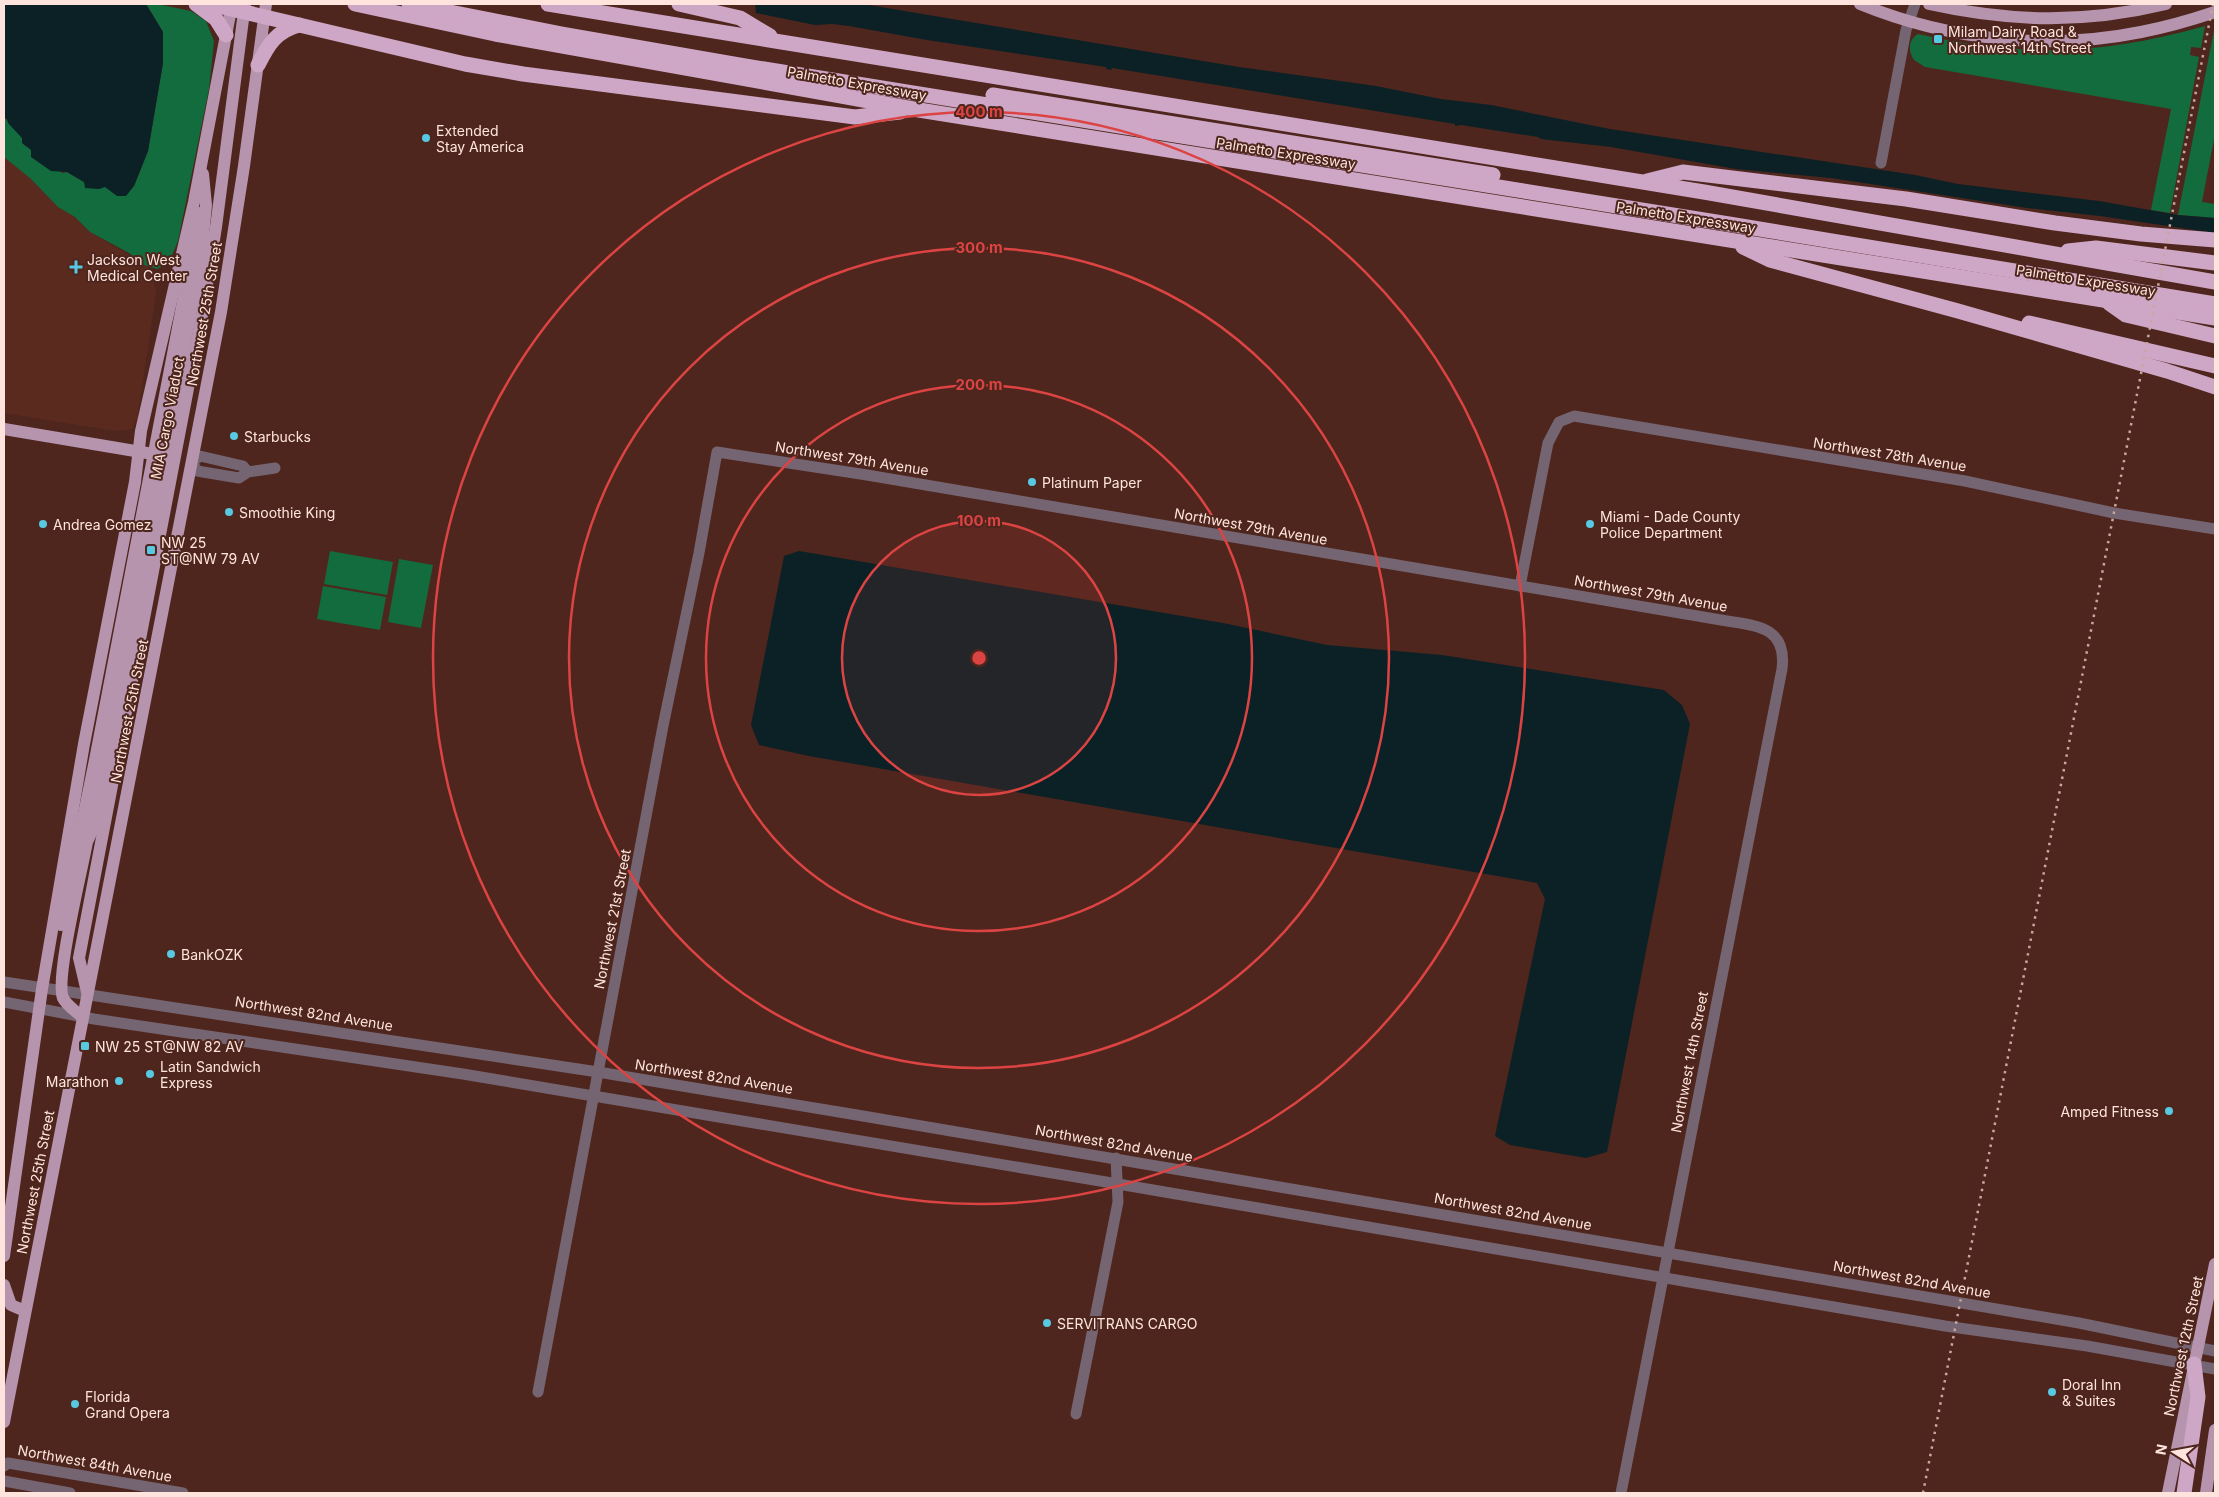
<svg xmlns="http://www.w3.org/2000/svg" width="2219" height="1497" font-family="Inter,sans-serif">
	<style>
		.built { fill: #5a2a1f }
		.green { fill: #126c3d }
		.water { fill: #0b2126 }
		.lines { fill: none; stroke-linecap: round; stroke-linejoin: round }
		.minor { stroke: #756471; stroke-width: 11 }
		.major { stroke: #b694ae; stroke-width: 12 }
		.highway { stroke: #cfa7c6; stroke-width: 15 }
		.rail { stroke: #c7a8a0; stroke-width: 2.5; stroke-dasharray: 2.5 5; stroke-linecap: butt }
		.ring { fill: none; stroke: #dc4443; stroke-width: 2.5 }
		.poi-dot { fill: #57c9e1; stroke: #4e261d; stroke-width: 2 }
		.labels { text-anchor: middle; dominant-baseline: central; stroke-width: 4; stroke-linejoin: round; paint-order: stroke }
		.poi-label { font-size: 14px; fill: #ffe4dd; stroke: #4e261d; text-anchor: start }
		.street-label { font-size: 14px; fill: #ffe4dd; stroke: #4e261d }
		.centre { fill: #dc4443; stroke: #4e261d; stroke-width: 2.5 }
		.ring-label { font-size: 15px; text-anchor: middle; font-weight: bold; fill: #dc4443; stroke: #4e261d; stroke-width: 4; stroke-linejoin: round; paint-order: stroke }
	</style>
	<rect width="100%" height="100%" fill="#4e261d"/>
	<polygon class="built" points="4,157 31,179 58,207 75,217 90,232 151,268 156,295 137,419 132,429 115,431 4,413"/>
	<g class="green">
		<polygon points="146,4 157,4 191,11 206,21 214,41 209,89 178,241 169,263 157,269 144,265 129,253 90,232 75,217 58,207 31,179 4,157 4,117 22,138 24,145 29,147 37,161 63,173 67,172 84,182 105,187 110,190 134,186 148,151 163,63 163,32"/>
		<polygon points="2215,25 2215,134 2202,202 2215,204 2215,218 2178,215"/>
		<path d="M2205,26L2201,48L2191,47L2190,55L2199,57L2170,213L2151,210L2171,109L1925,67L1914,60C1908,51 1908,40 1918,34C2024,58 2101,55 2205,26Z"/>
		<polygon points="330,551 393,562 387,595 324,584"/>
		<polygon points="399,559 433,565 421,628 388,622"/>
		<polygon points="323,586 386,597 380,630 317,619"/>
	</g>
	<g class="water">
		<polygon points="4,4 146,4 163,32 163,63 148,151 134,186 126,196 117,196 105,187 99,189 85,188 84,182 67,172 51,171 31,157 31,150 22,143 22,138 8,123 7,119 4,117"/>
		<polygon points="755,4 863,4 1239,67 1376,86 1441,99 1491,105 1610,129 1915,175 1958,184 2099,201 2178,215 2215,218 2215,233 2100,216 2027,208 1831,178 1736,169 1611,147 1541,139 1538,137 1461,125 1455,126 1455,124 1112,68 1111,70 1106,69 1106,67 927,40 849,26 832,24 815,25 756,13"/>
		<polygon points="799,551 1223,623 1327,645 1442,655 1664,690 1682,705 1690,724 1607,1152 1586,1158 1510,1145 1495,1136 1545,899 1537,883 809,756 759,745 751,725 784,556"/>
	</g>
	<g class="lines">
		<g class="minor">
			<polyline points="1881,163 1906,30 1915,4"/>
			<polyline points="248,472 243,466 200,456 192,462 197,471 239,478 248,472 275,468"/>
			<polyline points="1520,586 1548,443 1559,422 1574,416 1965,481 2114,513 2215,529"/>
			<polyline points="4,982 598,1072 857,1115 2079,1323 2215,1351"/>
			<polyline points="4,1002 94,1019 463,1074 1118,1184 1945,1326 2087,1346 2215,1369"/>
			<path d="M538,1392L663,726L699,553L717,452L867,475L1727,621C1759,626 1787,628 1782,669L1621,1493"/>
			<polyline points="1076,1414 1118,1202 1116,1158"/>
			<polyline points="4,1466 8,1463 183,1493"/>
			<polyline points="4,1481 70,1493"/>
		</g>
		<g class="major">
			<path d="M1860,4C1948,40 2047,51 2141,32C2167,27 2191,20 2215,12"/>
			<path d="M1929,4C2010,22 2084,24 2166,4"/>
			<polyline points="4,429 147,453"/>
			<polyline points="61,925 95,760 200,213"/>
			<polyline points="87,992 79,958 203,310 216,227 245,4"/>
			<path d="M82,1017C76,1011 67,1006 63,998C55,978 82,870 87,842L92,831L108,750L201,258L206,205L203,174"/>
			<polyline points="4,1256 42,989 84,744 135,482 141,431 194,202 232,4"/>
			<polyline points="4,1285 11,1305 25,1311"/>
			<polyline points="4,1422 221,312 244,166 266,4"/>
			<polyline points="2168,1493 2215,1264"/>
			<polyline points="2206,1493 2215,1430"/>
		</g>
		<g class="highway">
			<polyline points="196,4 216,19 226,35"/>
			<polyline points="210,4 465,64 523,74 855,117 900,112"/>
			<polyline points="355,4 495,34 919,110 2215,318"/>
			<polyline points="409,4 562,34 739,65 1735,225 2215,304"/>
			<polyline points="548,4 1704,192 2215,282"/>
			<polyline points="679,4 740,18 770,36"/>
			<path d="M258,65C268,45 276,31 299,25"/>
			<polyline points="993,95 1493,175"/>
			<polyline points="1647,181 1683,172 1906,199 2055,223 2141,234 2215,240"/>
			<polyline points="1743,247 1770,260 1958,311 2167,371 2215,387"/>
			<polyline points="2068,251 2096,248 2215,263"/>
			<polyline points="2109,303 2126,315 2215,336"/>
			<polyline points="2029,323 2215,366"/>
			<polyline points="2184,1493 2198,1397 2194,1364"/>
		</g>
		<polyline class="rail" points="1923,1493 2213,4"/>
	</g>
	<circle cx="979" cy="658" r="137" fill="#dc4443" fill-opacity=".12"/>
	<g class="ring">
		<circle cx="979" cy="658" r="137"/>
		<circle cx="979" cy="658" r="273"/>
		<circle cx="979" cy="658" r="410"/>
		<circle cx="979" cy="658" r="546"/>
	</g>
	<g class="poi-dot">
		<rect x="1933" y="34" width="10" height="10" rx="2.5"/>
		<circle cx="426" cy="138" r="5"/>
		<path d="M73.5 259.5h5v5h5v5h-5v5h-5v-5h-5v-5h5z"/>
		<circle cx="234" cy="436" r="5"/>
		<circle cx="1032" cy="482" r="5"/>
		<circle cx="229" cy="512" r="5"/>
		<circle cx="43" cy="524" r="5"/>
		<circle cx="1590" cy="524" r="5"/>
		<rect x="146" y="545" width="10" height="10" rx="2.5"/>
		<circle cx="171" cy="954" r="5"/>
		<rect x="80" y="1041" width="10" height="10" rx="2.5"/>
		<circle cx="150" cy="1074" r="5"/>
		<circle cx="119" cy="1081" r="5"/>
		<circle cx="2169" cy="1111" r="5"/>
		<circle cx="1047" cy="1323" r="5"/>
		<circle cx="2052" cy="1392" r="5"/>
		<circle cx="75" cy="1404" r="5"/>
	</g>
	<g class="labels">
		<g class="poi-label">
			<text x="1948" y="31">Milam Dairy Road &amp;<tspan x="1948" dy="16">Northwest 14th Street</tspan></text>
			<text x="436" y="130">Extended<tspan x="436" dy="16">Stay America</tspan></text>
			<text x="87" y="259">Jackson West<tspan x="87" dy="16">Medical Center</tspan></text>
			<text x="244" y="436">Starbucks</text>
			<text x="1042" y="482">Platinum Paper</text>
			<text x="239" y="512">Smoothie King</text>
			<text x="1600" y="516">Miami - Dade County<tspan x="1600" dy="16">Police Department</tspan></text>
			<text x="53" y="524">Andrea Gomez</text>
			<text x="161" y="542">NW 25<tspan x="161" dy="16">ST@NW 79 AV</tspan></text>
			<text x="181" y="954">BankOZK</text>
			<text x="95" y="1046">NW 25 ST@NW 82 AV</text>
			<text x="160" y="1066">Latin Sandwich<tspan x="160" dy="16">Express</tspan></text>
			<text x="109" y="1081" text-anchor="end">Marathon</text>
			<text x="2159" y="1111" text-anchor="end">Amped Fitness</text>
			<text x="1057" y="1323">SERVITRANS CARGO</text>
			<text x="2062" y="1384">Doral Inn<tspan x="2062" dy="16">&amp; Suites</tspan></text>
			<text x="85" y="1396">Florida<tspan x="85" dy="16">Grand Opera</tspan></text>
		</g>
		<g class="street-label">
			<text transform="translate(857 83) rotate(10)">Palmetto Expressway</text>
			<text transform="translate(1286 153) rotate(9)">Palmetto Expressway</text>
			<text transform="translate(1686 217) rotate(9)">Palmetto Expressway</text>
			<text transform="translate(2086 280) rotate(9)">Palmetto Expressway</text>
			<text transform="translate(204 314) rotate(-80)">Northwest 25th Street</text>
			<text transform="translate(167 418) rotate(-79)">MIA Cargo Viaduct</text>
			<text transform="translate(1890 454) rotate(9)">Northwest 78th Avenue</text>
			<text transform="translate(852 458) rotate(9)">Northwest 79th Avenue</text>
			<text transform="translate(1251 526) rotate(10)">Northwest 79th Avenue</text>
			<text transform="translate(1651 593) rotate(10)">Northwest 79th Avenue</text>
			<text transform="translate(129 711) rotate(-79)">Northwest 25th Street</text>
			<text transform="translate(612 919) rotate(-79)">Northwest 21st Street</text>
			<text transform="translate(314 1013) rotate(9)">Northwest 82nd Avenue</text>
			<text transform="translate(1689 1062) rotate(-79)">Northwest 14th Street</text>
			<text transform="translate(714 1076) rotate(9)">Northwest 82nd Avenue</text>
			<text transform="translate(1114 1143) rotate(10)">Northwest 82nd Avenue</text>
			<text transform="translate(35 1182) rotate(-79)">Northwest 25th Street</text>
			<text transform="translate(1513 1211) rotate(10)">Northwest 82nd Avenue</text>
			<text transform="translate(1912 1279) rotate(10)">Northwest 82nd Avenue</text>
			<text transform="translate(2183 1346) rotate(-78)">Northwest 12th Street</text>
			<text transform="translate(95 1463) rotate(10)">Northwest 84th Avenue</text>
		</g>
	</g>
	<circle cx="979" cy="658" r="8" class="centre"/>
	<g class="ring-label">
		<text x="979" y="117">400 m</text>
		<text x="979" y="253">300 m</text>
		<text x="979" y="390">200 m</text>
		<text x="979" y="526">100 m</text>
	</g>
	<rect width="2219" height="1497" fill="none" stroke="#ffe4dd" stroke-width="10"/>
	<g transform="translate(2174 1452) rotate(281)" stroke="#4e261d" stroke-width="4" paint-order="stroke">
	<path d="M0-4L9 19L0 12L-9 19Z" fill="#ffe4dd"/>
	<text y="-8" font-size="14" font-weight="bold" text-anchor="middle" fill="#ffe4dd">N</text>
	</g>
</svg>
